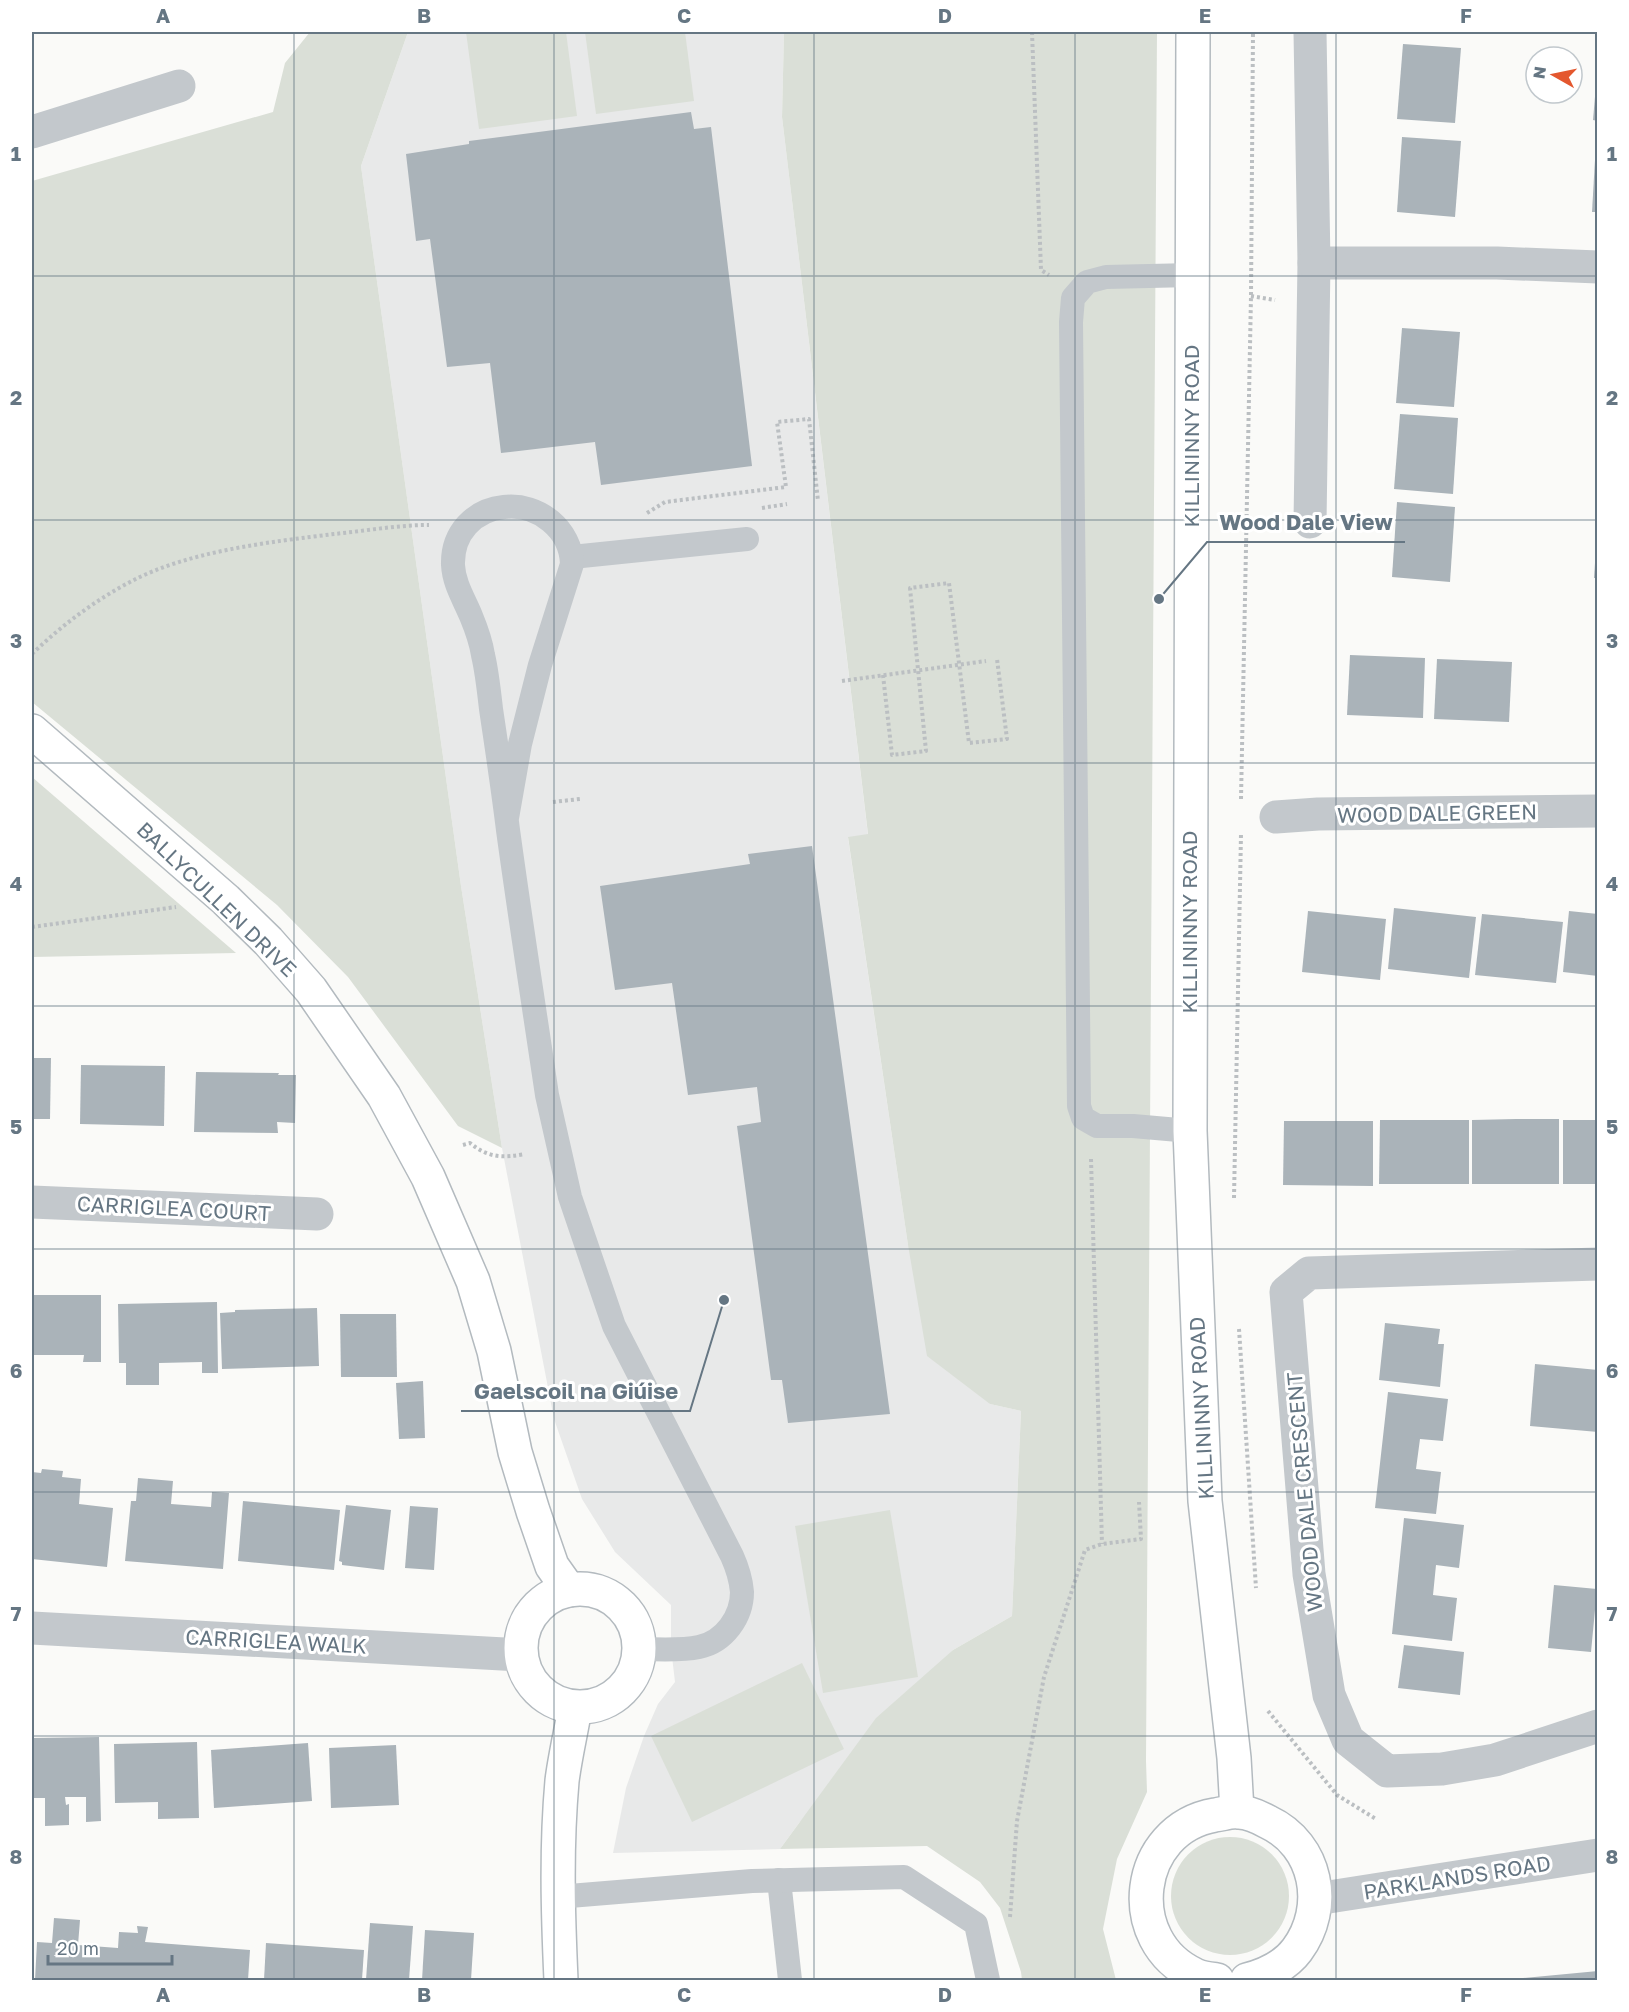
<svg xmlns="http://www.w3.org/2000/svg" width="1629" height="2012" font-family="'Golos Text',sans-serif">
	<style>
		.built { fill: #e8e9e9 }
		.green { fill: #dadfd7 }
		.building { fill: #aab3b9 }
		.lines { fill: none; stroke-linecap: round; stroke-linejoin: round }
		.secondary-casing { stroke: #b3babf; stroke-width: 36 }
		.path { stroke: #bbbfc2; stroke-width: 4; stroke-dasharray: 3 3; stroke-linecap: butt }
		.lane { stroke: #c3c8cc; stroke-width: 24 }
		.street { stroke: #c3c8cc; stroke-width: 33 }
		.secondary { stroke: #fff; stroke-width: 33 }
		.grid { fill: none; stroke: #657683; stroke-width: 1.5; stroke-opacity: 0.55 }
		.labels { text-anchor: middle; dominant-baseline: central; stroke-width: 6; stroke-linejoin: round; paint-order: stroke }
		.street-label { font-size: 21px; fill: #657683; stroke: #fff }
		.leader { fill: none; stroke: #657683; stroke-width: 2 }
		.callout-dot { fill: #657683; stroke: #fff; stroke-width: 2 }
		.callout-label { font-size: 22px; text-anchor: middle; font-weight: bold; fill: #657683; stroke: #fff; stroke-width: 6; stroke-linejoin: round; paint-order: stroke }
		.neatline { fill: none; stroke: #657683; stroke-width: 2 }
		.grid-label { font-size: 20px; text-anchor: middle; font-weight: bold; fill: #657683 }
	</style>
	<rect width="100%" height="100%" fill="#fafaf8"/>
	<polygon class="built" points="408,32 784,32 782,117 868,835 848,838 908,1245 990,1404 1021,1411 1012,1616 953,1650 799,1823 780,1849 613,1853 626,1788 644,1736 658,1704 675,1682 671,1648 671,1605 615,1552 582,1499 554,1419 502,1148 461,886 361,166"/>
	<g class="green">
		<polygon points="310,32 408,32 361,166 461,886 502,1148 458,1126 348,977 277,905 32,702 32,181 273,112 285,63"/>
		<polygon points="466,32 566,32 577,116 479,129"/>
		<polygon points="585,32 685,32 694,101 596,114"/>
		<polygon points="784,32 1157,32 1146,1761 1147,1792 1117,1859 1103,1929 1116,1980 1022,1980 1021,1972 1000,1908 980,1882 927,1846 780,1849 876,1718 953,1650 1012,1616 1021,1411 990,1404 927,1356 908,1245 848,837 868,834 782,117"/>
		<polygon points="32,777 236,953 32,957"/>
		<polygon points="890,1510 918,1677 823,1693 795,1526"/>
		<polygon points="802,1663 844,1749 692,1822 651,1736"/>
		<circle cx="1230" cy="1896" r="59"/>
	</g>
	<g class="building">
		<polygon points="1403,44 1461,48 1455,123 1397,119"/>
		<polygon points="1596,85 1598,85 1598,121 1593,120"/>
		<polygon points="691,112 694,129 711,127 752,466 601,485 595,442 501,453 490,363 447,367 430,239 416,241 406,154 469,144 469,141"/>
		<polygon points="1402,137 1461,141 1455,217 1397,212"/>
		<polygon points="1596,142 1598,142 1598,212 1592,212"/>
		<polygon points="1402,328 1460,332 1454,407 1396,403"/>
		<polygon points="1400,414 1458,418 1453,494 1394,489"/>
		<polygon points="1397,502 1455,507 1450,582 1392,577"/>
		<polygon points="1596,548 1598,548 1598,578 1594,578"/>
		<polygon points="1350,655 1425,658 1423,718 1347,715"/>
		<polygon points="1437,659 1512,662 1509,722 1434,719"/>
		<polygon points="812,846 890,1414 788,1423 782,1380 771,1380 737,1126 761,1122 757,1087 688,1095 672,983 615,990 600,886 750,864 748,854"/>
		<polygon points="1394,908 1476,917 1469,978 1388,969"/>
		<polygon points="1308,911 1386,919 1380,980 1302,972"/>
		<polygon points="1569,911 1598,914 1598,976 1563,972"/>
		<polygon points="1482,914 1563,922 1556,983 1475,975"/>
		<polygon points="32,1058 51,1058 50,1119 32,1119"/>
		<polygon points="81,1065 165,1066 164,1126 80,1124"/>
		<polygon points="196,1072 279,1073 278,1075 296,1075 295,1123 277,1122 278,1133 194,1132"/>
		<polygon points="1516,1119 1559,1119 1559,1184 1472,1184 1472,1120"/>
		<polygon points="1380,1120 1469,1120 1469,1184 1379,1184"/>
		<rect x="1563" y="1120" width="35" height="64"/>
		<polygon points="1284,1121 1373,1121 1373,1186 1283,1185"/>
		<polygon points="32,1295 101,1295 101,1362 83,1362 84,1355 32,1355"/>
		<polygon points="217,1302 218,1373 202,1373 202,1362 159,1363 159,1385 126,1385 126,1363 119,1363 118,1304"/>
		<polygon points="317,1308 319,1366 222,1369 220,1313 235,1312 235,1310"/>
		<polygon points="340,1314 396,1314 397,1377 341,1377"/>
		<polygon points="1385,1323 1440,1329 1438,1344 1444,1344 1440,1387 1379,1380"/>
		<polygon points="1535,1364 1598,1370 1598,1432 1530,1426"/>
		<polygon points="423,1381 425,1438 399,1439 396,1383"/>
		<polygon points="1388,1392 1448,1399 1443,1441 1420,1439 1416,1469 1441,1472 1436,1514 1375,1508"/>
		<polygon points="42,1469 63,1471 62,1477 81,1479 79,1504 113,1508 107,1567 32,1559 32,1472 41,1473"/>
		<polygon points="138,1478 173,1481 171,1504 211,1507 212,1492 229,1493 223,1569 125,1561 131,1501 136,1501"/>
		<polygon points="243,1501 340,1510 334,1570 238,1561"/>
		<polygon points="346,1505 391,1510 384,1570 342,1565 342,1562 339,1561"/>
		<polygon points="410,1506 438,1508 434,1570 405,1568"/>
		<polygon points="1404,1518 1464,1525 1459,1568 1436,1565 1433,1595 1457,1598 1452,1641 1392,1634"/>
		<polygon points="1554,1585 1597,1589 1591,1652 1548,1648"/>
		<polygon points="1404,1645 1464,1652 1460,1695 1398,1688"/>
		<polygon points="99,1737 101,1821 86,1822 86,1797 65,1797 66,1805 69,1804 69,1825 45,1826 45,1798 32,1798 32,1738"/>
		<polygon points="156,1743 197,1742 199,1818 158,1819 158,1802 115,1803 114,1744"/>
		<polygon points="308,1743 312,1801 214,1808 211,1750"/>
		<polygon points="396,1745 399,1805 331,1808 329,1748"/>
		<polygon points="54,1918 80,1920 78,1945 118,1948 119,1932 138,1933 137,1926 148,1927 145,1942 250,1950 248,1980 35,1980 37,1942 52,1943"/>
		<polygon points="370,1923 413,1926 409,1980 366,1980"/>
		<polygon points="425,1930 474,1933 471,1980 422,1980"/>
		<polygon points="266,1943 364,1950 362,1980 264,1980"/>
		<polygon points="1598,1971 1598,1980 1523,1980 1523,1978"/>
	</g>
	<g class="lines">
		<defs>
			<g id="secondary">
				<polyline points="1193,32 1190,1131 1205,1501 1234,1758 1237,1811"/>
				<polyline points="32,731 226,900 268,941 311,990 384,1096 428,1177 473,1281 494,1351 515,1452 533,1511 552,1566 569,1590"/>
				<circle cx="580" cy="1648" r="59"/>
				<path d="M561,1980C558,1914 556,1848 562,1781C565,1757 571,1732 575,1708"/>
				<path d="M1217,1980C1210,1979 1201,1978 1195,1975C1121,1941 1134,1829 1215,1815C1223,1814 1231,1811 1238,1812C1249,1812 1259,1817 1268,1822C1317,1845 1329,1907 1297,1950C1286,1965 1266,1975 1247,1980"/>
			</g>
		</defs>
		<use href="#secondary" class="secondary-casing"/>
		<g class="path">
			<polyline points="1032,32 1041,270 1049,275"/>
			<polyline points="1251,296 1275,300"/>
			<polyline points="762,508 787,504"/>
			<polyline points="647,513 665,502 786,487 777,422 809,419 818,501"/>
			<path d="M32,654C61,626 94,601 130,582C188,551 270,542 334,534C365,531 397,525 429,525"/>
			<polyline points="883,675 892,755 926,751 910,588 949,583 969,743 1007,739 997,659"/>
			<polyline points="842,681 986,661"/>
			<polyline points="1241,799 1251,296 1253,32"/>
			<polyline points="553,802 580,799"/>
			<polyline points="32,927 176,907"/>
			<path d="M463,1145L470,1143C488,1158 503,1158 525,1154"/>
			<polyline points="1091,1159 1102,1544"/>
			<polyline points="1234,1198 1241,834"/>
			<polyline points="1239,1329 1256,1588"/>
			<polyline points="1268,1711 1337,1795 1376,1819"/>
			<polyline points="1010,1917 1017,1821 1044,1677 1085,1550 1102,1544 1141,1539 1139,1502"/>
		</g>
		<g class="lane">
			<polyline points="572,557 747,539"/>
			<path d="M507,818L520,744L540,665L572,564C571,530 539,503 504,507C474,510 452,533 453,565C454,584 464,599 471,616C476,628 481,642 483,655C487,672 489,691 491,709C497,749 503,789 508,830C520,918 534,1007 547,1095L570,1197L614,1326L732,1556C737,1567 741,1580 742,1592C742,1617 724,1642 699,1647C680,1651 658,1649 638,1649"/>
			<polyline points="1190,1131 1133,1126 1097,1126 1083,1118 1079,1106 1071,322 1073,298 1087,282 1106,277 1192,275"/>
			<polyline points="779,1880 790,1980"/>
			<polyline points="557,1897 752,1881 904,1877 976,1924 988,1980"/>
		</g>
		<g class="street">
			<polyline points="1310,32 1314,263 1310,522"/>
			<polyline points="32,132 179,86"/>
			<polyline points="1314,263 1497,263 1598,267"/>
			<polyline points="1276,817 1318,814 1598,811"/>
			<polyline points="32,1202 317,1214"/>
			<polyline points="1598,1264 1309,1273 1286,1292 1309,1574 1329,1695 1348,1740 1387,1771 1442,1769 1495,1760 1598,1726"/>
			<polyline points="32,1628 521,1655"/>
			<polyline points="1316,1899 1598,1855"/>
		</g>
		<use href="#secondary" class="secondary"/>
	</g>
	<path class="grid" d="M294,32V1980M554,32V1980M814,32V1980M1075,32V1980M1336,32V1980M32,276H1598M32,520H1598M32,763H1598M32,1006H1598M32,1249H1598M32,1492H1598M32,1736H1598"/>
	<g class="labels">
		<g class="street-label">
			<text transform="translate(1191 436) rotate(-90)">KILLININNY ROAD</text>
			<text transform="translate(1437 813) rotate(-1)">WOOD DALE GREEN</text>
			<text transform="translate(217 899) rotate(44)">BALLYCULLEN DRIVE</text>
			<text transform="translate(1189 922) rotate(-90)">KILLININNY ROAD</text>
			<text transform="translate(174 1208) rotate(3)">CARRIGLEA COURT</text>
			<text transform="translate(1201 1408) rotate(-93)">KILLININNY ROAD</text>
			<text transform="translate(1304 1492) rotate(-95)">WOOD DALE CRESCENT</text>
			<text transform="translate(276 1641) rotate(3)">CARRIGLEA WALK</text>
			<text transform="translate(1457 1877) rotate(-9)">PARKLANDS ROAD</text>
		</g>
	</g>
	<path class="leader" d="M1159 599L1207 542H1405M724 1300L690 1411H461"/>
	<g class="callout-dot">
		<circle cx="1159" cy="599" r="6"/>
		<circle cx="724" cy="1300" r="6"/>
	</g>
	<g class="callout-label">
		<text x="1306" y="530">Wood Dale View</text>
		<text x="576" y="1399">Gaelscoil na Giúise</text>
	</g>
	<rect width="1629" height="2012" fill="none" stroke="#ffffff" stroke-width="66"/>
	<g transform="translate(1554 75) rotate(279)"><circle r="28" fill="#ffffff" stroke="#c1c8cd" stroke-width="1.5"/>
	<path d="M0-4.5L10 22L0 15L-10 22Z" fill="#e4572e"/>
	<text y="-9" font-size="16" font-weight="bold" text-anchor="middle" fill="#657683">N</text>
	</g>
	<path d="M48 1955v9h124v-9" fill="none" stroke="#657683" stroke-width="3"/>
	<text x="57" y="1955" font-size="18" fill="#657683" stroke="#ffffff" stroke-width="4.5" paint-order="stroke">20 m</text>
	<rect x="33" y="33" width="1563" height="1946" class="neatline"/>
	<g class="grid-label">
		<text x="163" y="23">A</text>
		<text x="424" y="23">B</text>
		<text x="684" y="23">C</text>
		<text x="945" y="23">D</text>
		<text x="1205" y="23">E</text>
		<text x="1466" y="23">F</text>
		<text x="16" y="161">1</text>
		<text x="1612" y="161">1</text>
		<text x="16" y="405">2</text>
		<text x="1612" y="405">2</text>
		<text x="16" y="648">3</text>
		<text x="1612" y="648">3</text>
		<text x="16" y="891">4</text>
		<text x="1612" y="891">4</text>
		<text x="16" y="1134">5</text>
		<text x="1612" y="1134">5</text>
		<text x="16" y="1378">6</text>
		<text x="1612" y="1378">6</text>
		<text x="16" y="1621">7</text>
		<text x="1612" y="1621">7</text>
		<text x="16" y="1864">8</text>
		<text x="1612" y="1864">8</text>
		<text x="163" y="2002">A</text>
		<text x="424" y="2002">B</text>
		<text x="684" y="2002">C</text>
		<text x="945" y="2002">D</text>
		<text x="1205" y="2002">E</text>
		<text x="1466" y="2002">F</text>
	</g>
</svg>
